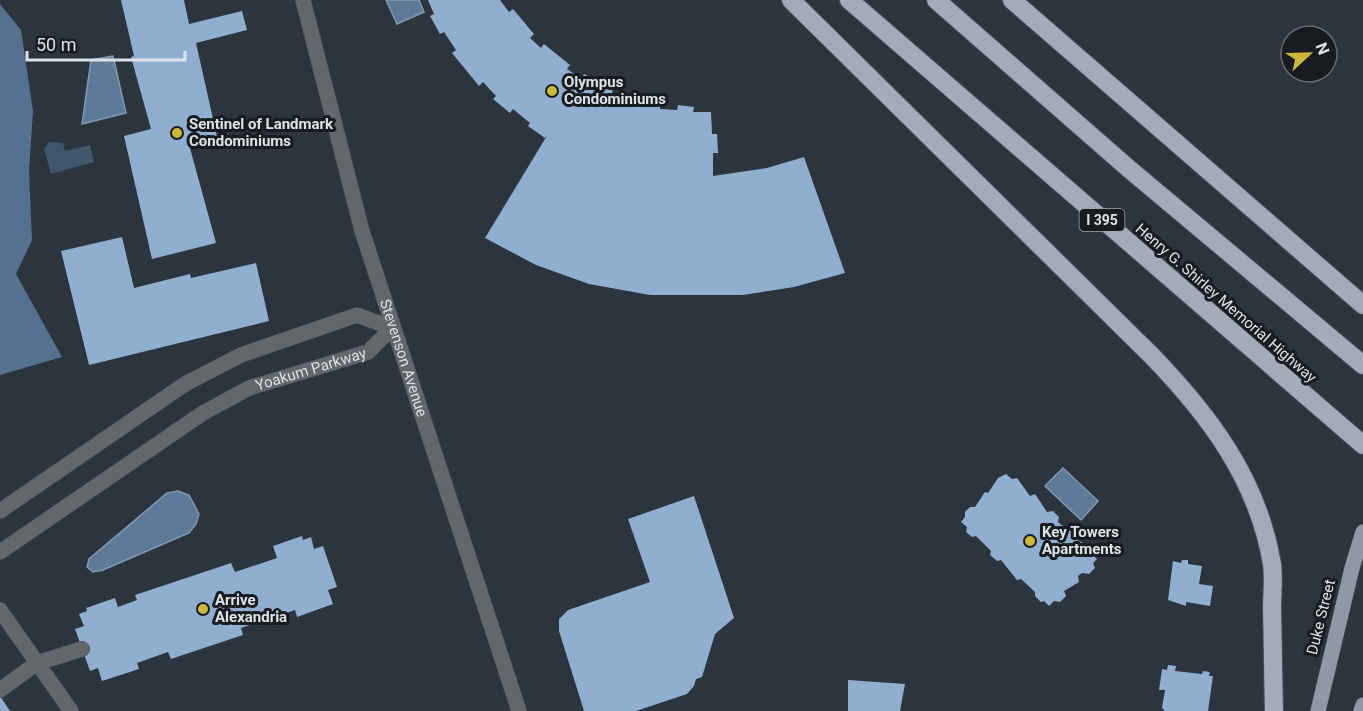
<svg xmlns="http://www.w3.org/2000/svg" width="1363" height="711" font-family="Roboto,sans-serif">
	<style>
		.green { fill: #3f566d }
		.forest { fill: #547190 }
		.water { fill: #5d7a99; stroke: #8399b1; stroke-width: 1.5 }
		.building { fill: #8faed0 }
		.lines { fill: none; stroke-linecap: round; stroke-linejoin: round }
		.minor-casing { stroke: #485059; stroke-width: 16 }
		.major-casing { stroke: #485059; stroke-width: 16 }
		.highway-casing { stroke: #485059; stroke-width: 20 }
		.minor { stroke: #62676c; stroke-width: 15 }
		.major { stroke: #9099a3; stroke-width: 15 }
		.highway { stroke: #a2acb8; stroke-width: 18 }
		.poi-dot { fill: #ccb938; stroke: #181c20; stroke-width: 2 }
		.labels { text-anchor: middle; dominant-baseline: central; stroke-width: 6; stroke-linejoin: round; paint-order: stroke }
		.shield { fill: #181c20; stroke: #a1a7ac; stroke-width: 1.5 }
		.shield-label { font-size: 14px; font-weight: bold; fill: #dce2e8 }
		.poi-label { font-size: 15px; font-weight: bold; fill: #dce2e8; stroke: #181c20; text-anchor: start }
		.street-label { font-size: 15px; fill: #dce2e8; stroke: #181c20 }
	</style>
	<rect width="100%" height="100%" fill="#2c343e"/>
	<polygon class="green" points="49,142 63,143 65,151 90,145 94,162 51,174 44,149"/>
	<polygon class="forest" points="0,4 21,30 33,111 29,171 32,240 16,274 62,357 0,375"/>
	<g class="water">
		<polygon points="386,0 419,0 424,12 397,24"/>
		<polygon points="113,56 126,113 82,124 91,60"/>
		<polygon points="1063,468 1098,501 1081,520 1045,486"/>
		<polygon points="178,491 189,495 199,514 196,524 189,533 103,570 93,572 87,567 89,559 167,493"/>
	</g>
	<g class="building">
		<polygon points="121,0 184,0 189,24 242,11 247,30 196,43 218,141 190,148 216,243 152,259 124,136 151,129 131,57 134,56"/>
		<polygon points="428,0 500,0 509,12 513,9 534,34 530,38 541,48 544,44 570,65 567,69 582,79 584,74 613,89 612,93 628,101 630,96 660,105 660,109 677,110 678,105 694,107 693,112 711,112 712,134 717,134 718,153 713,153 713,176 767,168 804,157 845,273 794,287 743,295 650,295 589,284 536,265 485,238 548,134 545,138 528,126 530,123 513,109 510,113 493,99 496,96 483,82 479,86 452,53 456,50 444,32 440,34 430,16 434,14"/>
		<polygon points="122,237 134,288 190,274 191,278 256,263 269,321 89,365 61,251"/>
		<polygon points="1006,474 1012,479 1017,478 1030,496 1035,494 1047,512 1053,511 1059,517 1058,522 1066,529 1071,528 1077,534 1076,539 1093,549 1092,554 1097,559 1093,563 1095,568 1089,574 1082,573 1078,576 1079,582 1064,591 1066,596 1060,602 1054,601 1049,606 1044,601 1041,602 1035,596 1035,592 1021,579 1017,580 1001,560 997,561 990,555 991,551 976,536 972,537 966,532 967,527 961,522 965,517 965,512 970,507 975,507 985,492 988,493 998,478"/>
		<polygon points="694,496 734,618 715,634 702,677 696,679 694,686 687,694 636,711 584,711 559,631 559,619 568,610 650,582 628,519"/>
		<polygon points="302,536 303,540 311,537 314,549 323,546 337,587 328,590 333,604 297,617 295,610 241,628 243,635 171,659 168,652 137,663 139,669 102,681 98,668 90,671 75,629 84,626 79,614 87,611 86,608 115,598 118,607 137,600 135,595 231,563 235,572 277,558 273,546"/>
		<polygon points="1182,560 1188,560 1188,564 1202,566 1199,584 1213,586 1210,606 1186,602 1186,606 1168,600 1173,561 1181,563"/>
		<polygon points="1168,665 1176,666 1175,671 1202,674 1203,671 1210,672 1209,676 1213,676 1208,711 1165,711 1162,708 1165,690 1159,690 1162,669 1167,670"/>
		<polygon points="848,680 905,684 900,711 848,711"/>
		<polygon points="0,696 10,711 0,711"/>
	</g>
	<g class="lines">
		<defs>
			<g id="minor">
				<path id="s1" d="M303,0L362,231L519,711"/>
				<polyline points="0,511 185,384 241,355 357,315 392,328"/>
				<path id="s2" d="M0,552L203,413L249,388L368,352L392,328"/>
				<polyline points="0,610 71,711"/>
				<polyline points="0,690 37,663 82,649"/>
			</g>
			<g id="major">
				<polyline points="1318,711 1352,568 1363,532"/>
				<polyline points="1361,711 1363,705"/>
			</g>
			<g id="highway">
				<path d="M791,0L1152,356C1210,416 1258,480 1272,564C1274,579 1272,595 1272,610C1273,644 1273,677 1274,711"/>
				<polyline points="849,0 1363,445"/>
				<polyline points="936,0 1128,168 1363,365"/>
				<polyline points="1012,0 1363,305"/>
			</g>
		</defs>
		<use href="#minor" class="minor-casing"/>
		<use href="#major" class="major-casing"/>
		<use href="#highway" class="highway-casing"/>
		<use href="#minor" class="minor"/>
		<use href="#major" class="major"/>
		<use href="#highway" class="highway"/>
	</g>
	<g class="poi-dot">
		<circle cx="552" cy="91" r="6"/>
		<circle cx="177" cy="133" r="6"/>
		<circle cx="1030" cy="541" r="6"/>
		<circle cx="203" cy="609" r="6"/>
	</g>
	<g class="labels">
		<rect class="shield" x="1079.5" y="209" width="45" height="22" rx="4.5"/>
		<g class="shield-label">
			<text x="1102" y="220">I 395</text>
		</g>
		<g class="poi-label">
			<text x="564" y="82">Olympus<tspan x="564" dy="17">Condominiums</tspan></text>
			<text x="189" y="124">Sentinel of Landmark<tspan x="189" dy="17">Condominiums</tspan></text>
			<text x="1042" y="532">Key Towers<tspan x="1042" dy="17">Apartments</tspan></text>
			<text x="215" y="600">Arrive<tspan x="215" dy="17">Alexandria</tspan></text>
		</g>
		<g class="street-label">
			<text transform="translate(1226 303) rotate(41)">Henry G. Shirley Memorial Highway</text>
			<text stroke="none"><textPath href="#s1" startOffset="372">Stevenson Avenue</textPath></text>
			<text stroke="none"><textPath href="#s2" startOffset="363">Yoakum Parkway</textPath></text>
			<text transform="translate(1321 617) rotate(-76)">Duke Street</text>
		</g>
	</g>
	<g transform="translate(1309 54) rotate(68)"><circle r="28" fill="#181c20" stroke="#666b70" stroke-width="1.5"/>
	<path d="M0-4.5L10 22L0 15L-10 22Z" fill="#ccb938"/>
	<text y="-9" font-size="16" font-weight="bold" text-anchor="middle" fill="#dce2e8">N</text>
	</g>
	<path d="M27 51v9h158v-9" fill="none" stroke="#dce2e8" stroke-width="3"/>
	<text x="36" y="51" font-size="18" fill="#dce2e8" stroke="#181c20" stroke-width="4.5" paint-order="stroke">50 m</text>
</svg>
